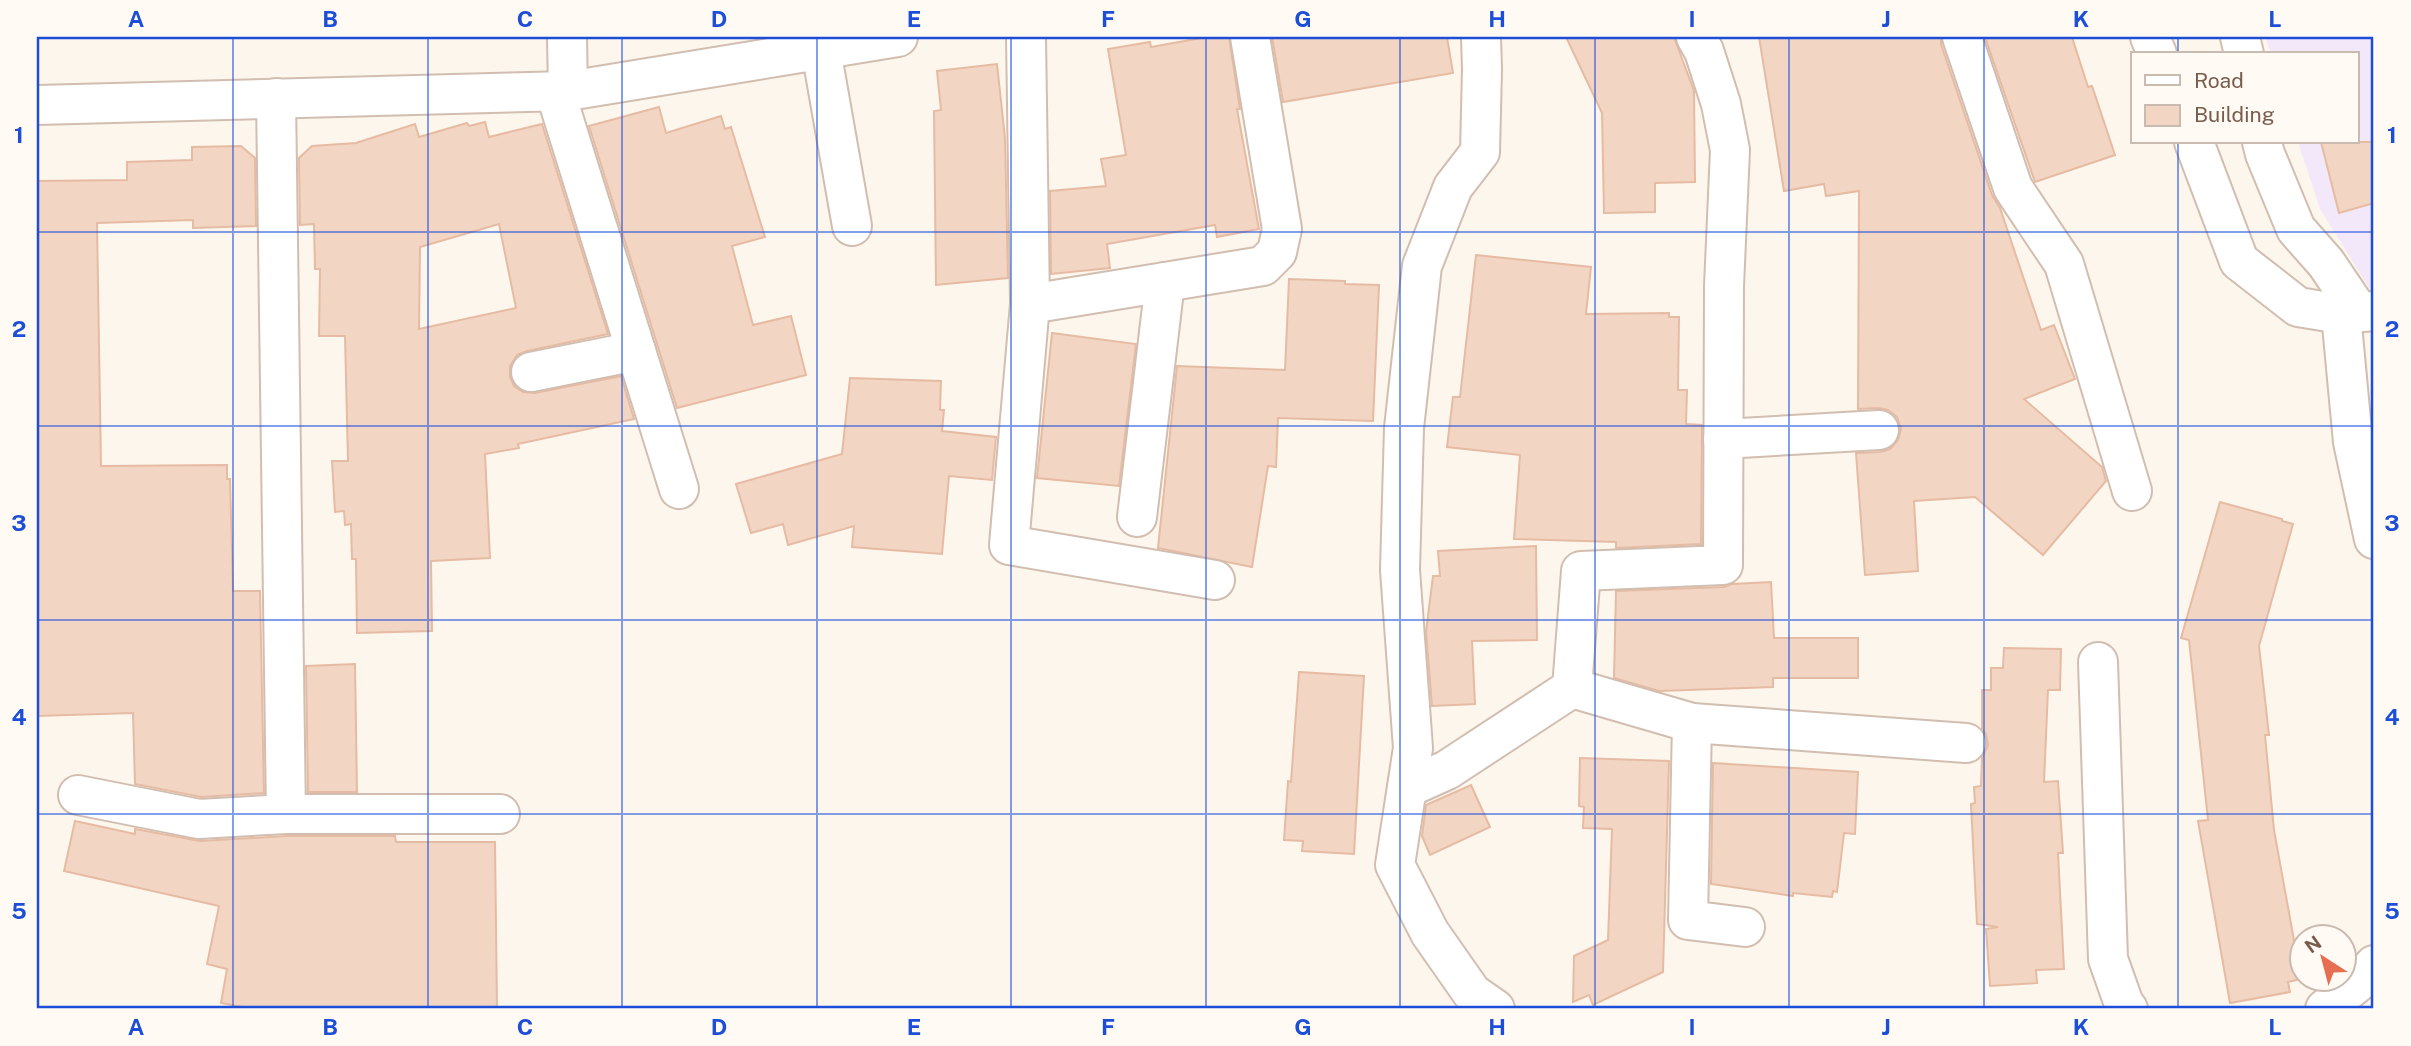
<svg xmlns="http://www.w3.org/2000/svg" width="2411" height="1046" font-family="'Public Sans',sans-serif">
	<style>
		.education { fill: #f3e8fa }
		.building { fill: #f3d5c3; stroke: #e6bba3; stroke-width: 2; fill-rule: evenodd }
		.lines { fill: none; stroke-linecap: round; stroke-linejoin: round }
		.street-casing { stroke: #d1beb0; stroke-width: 42 }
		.street { stroke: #fff; stroke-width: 38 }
		.grid { fill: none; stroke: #1d4ed8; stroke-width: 2; stroke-opacity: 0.55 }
		.neatline { fill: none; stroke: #1d4ed8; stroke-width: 2.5 }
		.grid-label { font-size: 23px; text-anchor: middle; font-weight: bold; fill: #1d4ed8 }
	</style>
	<rect width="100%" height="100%" fill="#fdf6ec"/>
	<polygon class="education" points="2265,37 2374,37 2374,296 2320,209 2298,142 2357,142 2357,54 2271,54"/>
	<g class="building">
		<polygon points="1207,37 1229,37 1240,109 1237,109 1259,229 1217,237 1215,225 1107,244 1110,268 1051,274 1050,191 1106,186 1101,159 1126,155 1108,49 1150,42 1151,47"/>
		<polygon points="1272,37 1447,37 1453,73 1283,102"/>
		<polygon points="1566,37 1674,37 1694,91 1695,182 1655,183 1655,212 1604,213 1602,113"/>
		<polygon points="1759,37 1941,37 1941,44 1992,195 2000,208 2041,330 2054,325 2075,379 2024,399 2102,467 2106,481 2043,555 1975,497 1914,501 1918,571 1865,575 1856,453 1880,452 1890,449 1898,440 1901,429 1897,417 1888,410 1878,408 1858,409 1859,191 1826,196 1824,184 1784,191"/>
		<polygon points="1985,37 2072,37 2088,87 2092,86 2115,155 2035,182"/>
		<polygon points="997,64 1005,138 1008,278 936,285 934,111 941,110 937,71"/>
		<polygon points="659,107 666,133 721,116 725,129 731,127 765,237 732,246 753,325 791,316 806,375 677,408 589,126"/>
		<path d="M485,122L489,137L542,124L608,334L527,351L517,355L510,366V377L514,386L523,392L535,393L621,376L634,419L518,444L519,448L485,454L490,558L431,561L432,631L357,633L356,559H352L351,524L345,525L344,511L335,512L332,461H348L345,336H319L320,269H315L314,224L300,225L299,158L312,146L356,143L415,124L419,137L467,123L469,126ZM499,224L516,308L419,329L420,247Z"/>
		<polygon points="2321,142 2374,142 2374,203 2339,213"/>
		<polygon points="241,146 255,158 256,226 193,228 193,220 97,223 101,466 227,465 227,479 230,479 233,591 260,591 264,793 201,797 135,784 133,713 37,716 37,181 127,180 127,162 192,160 192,147"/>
		<polygon points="1476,255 1591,267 1586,314 1669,313 1669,317 1679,317 1678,390 1687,390 1686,424 1702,425 1701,544 1616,548 1616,542 1514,539 1520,455 1447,447 1453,397 1460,397"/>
		<polygon points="1289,279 1345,281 1345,284 1379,285 1373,421 1278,418 1276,467 1268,466 1252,567 1158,548 1177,366 1285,370"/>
		<polygon points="1052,333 1136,344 1119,486 1037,478"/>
		<polygon points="850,378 941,381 940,410 944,410 942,431 996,437 992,480 949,476 942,554 852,547 854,526 788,545 783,524 751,533 736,484 842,454"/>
		<polygon points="2220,502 2282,519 2282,521 2293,524 2259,646 2269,735 2265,735 2274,830 2301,979 2288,982 2290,992 2230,1003 2198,821 2208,820 2189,640 2181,638"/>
		<polygon points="1536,546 1537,640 1472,641 1475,704 1432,706 1426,632 1433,576 1440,576 1438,551"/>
		<polygon points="1771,582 1774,638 1858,638 1858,678 1773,678 1773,687 1659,691 1614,678 1616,591 1724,587 1732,584"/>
		<polygon points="2004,648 2061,649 2060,690 2048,690 2044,782 2058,781 2063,853 2058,853 2064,969 2036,970 2037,983 1990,986 1986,929 1998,927 1977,924 1971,804 1975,803 1974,787 1981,786 1982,758 1988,745 1986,734 1982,729 1982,690 1991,690 1991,668 2003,668"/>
		<polygon points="355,664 357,792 308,792 306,666"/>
		<polygon points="1299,672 1364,676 1354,854 1302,851 1303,841 1284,840 1288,781 1291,782"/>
		<polygon points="1580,758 1669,761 1663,972 1593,1005 1589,995 1573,1002 1574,956 1608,940 1612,829 1583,828 1584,807 1579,806"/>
		<polygon points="1713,763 1858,772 1855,834 1844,833 1837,892 1833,891 1832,897 1793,893 1793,896 1711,884"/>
		<polygon points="1471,785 1490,827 1430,855 1422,836 1426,805"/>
		<polygon points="75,821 135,834 135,829 200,841 287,836 395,836 396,842 495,842 497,1009 253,1009 221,1003 227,969 207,964 219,906 64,871"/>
	</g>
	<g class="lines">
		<defs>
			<g id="street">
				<polyline points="567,37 568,91"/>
				<polyline points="1026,37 1030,304 1009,545 1215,580"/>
				<polyline points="1481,37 1482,69 1480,152 1453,187 1422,266 1404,428 1400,570 1413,748 1395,865 1430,933 1472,993 1495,1009"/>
				<polyline points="1962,37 2013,188 2064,264 2132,491"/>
				<polyline points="2150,37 2157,54"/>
				<polyline points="2240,37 2244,54"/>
				<polyline points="821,50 852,226"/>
				<polyline points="555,91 679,489"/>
				<polyline points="276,98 286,814"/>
				<polyline points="37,105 568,91 898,37"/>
				<polyline points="2194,142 2239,261 2298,307 2341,314 2374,311"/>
				<polyline points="2262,142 2265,154 2296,229 2326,263 2359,312"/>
				<polyline points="1030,304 1263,266 1277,252 1282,229 1250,37"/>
				<polyline points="2341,314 2353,442 2374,539"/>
				<polyline points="531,372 636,351"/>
				<polyline points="1723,439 1879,430"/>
				<polyline points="1137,517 1165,282"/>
				<polyline points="2098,662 2108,959 2124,1004 2128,1009"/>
				<polyline points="1572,688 1581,571 1723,565 1724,286 1730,150 1721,104 1704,51 1696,37"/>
				<polyline points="1692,723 1688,920 1745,927"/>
				<polyline points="1407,788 1447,770 1572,688 1692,723 1966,743"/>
				<polyline points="78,795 199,819 286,814 500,814"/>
				<polyline points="2325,1009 2362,979 2374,965"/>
			</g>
		</defs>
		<use href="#street" class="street-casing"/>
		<use href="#street" class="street"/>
	</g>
	<path class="grid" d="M233,37V1009M428,37V1009M622,37V1009M817,37V1009M1011,37V1009M1206,37V1009M1400,37V1009M1595,37V1009M1789,37V1009M1984,37V1009M2178,37V54M2178,142V1009M37,232H2374M37,426H2374M37,620H2374M37,814H2374"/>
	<rect width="2411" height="1046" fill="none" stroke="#fffaf3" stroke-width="77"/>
	<rect x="2131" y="52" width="228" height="91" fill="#fffaf3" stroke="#cabbb1" stroke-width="2"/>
	<rect x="2145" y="75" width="35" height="10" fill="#ffffff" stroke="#cabbb1" stroke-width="2"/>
	<text x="2194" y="88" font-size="21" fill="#7a5c4d">Road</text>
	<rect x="2145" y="105" width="35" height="21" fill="#f3d5c3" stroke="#cabbb1" stroke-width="2"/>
	<text x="2194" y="122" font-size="21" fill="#7a5c4d">Building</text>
	<g transform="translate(2323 958) rotate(324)"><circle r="33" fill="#fffaf3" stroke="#cabbb1" stroke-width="2"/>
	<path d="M0-5L12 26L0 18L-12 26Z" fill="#e76f51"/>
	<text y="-10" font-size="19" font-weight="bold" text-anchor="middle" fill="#7a5c4d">N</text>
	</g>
	<rect x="38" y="38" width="2334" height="969" class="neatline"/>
	<g class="grid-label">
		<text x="136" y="27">A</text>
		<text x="330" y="27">B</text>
		<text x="525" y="27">C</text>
		<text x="719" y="27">D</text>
		<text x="914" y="27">E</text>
		<text x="1108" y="27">F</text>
		<text x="1303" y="27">G</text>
		<text x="1497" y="27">H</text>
		<text x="1692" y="27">I</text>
		<text x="1886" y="27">J</text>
		<text x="2081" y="27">K</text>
		<text x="2275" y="27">L</text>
		<text x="19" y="143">1</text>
		<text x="2392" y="143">1</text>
		<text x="19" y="337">2</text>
		<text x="2392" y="337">2</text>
		<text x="19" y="531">3</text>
		<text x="2392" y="531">3</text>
		<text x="19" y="725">4</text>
		<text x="2392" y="725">4</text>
		<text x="19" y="919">5</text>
		<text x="2392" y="919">5</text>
		<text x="136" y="1035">A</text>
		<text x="330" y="1035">B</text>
		<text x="525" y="1035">C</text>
		<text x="719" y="1035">D</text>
		<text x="914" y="1035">E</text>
		<text x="1108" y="1035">F</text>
		<text x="1303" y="1035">G</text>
		<text x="1497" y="1035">H</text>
		<text x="1692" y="1035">I</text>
		<text x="1886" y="1035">J</text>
		<text x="2081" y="1035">K</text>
		<text x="2275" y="1035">L</text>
	</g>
</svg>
